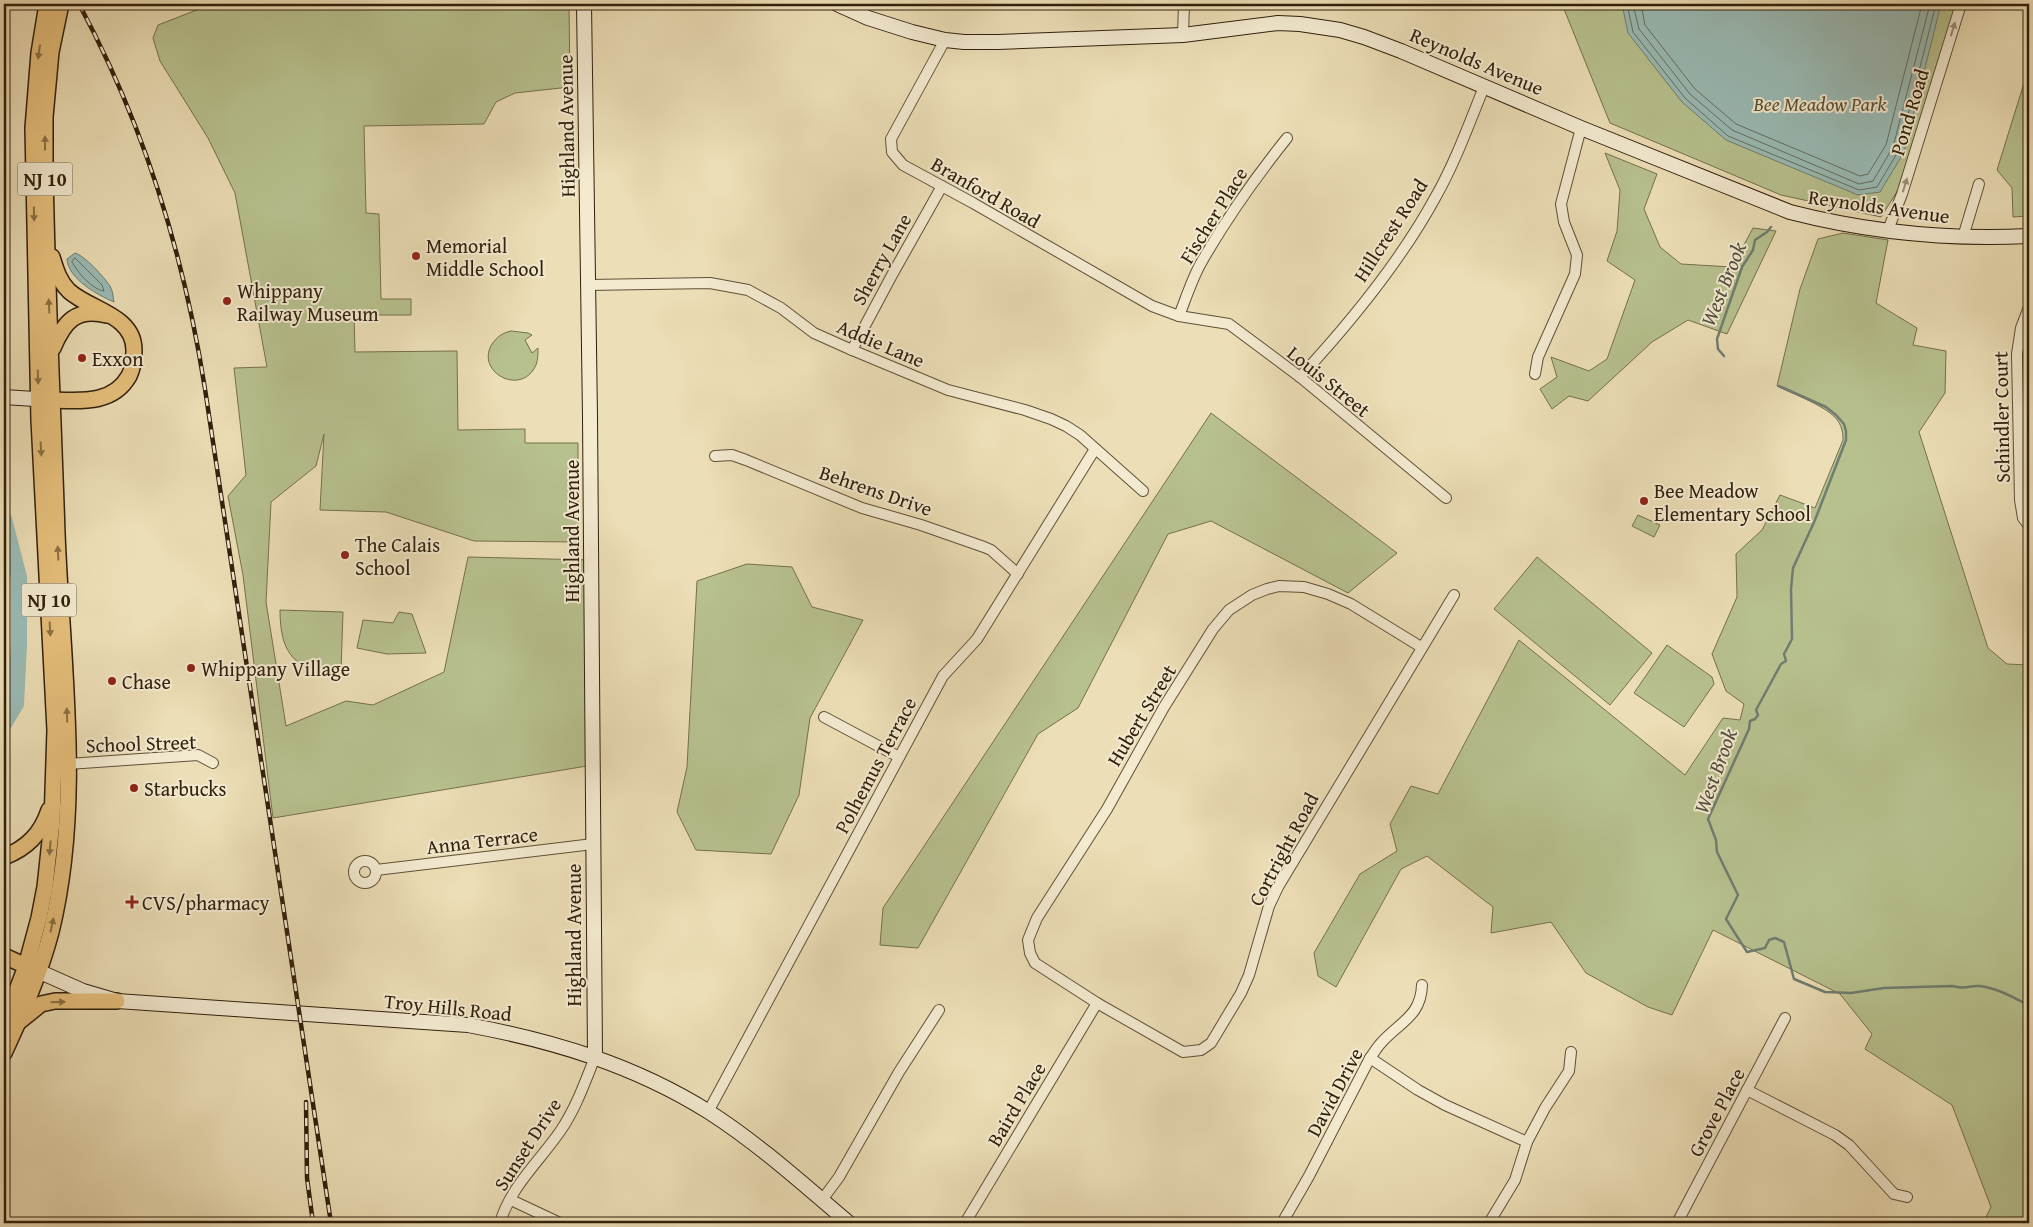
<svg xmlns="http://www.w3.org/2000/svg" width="2033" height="1227" font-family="'Gentium Book Plus',serif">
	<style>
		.green { fill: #b7c18e; stroke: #74704d }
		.water { fill: #9abbb5; stroke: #707d71 }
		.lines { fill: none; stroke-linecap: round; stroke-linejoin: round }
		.shore { stroke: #666e60; stroke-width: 1 }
		.stream { stroke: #707d71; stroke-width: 2.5 }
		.river { stroke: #9abbb5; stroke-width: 16 }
		.street-casing { stroke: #605036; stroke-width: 12 }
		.secondary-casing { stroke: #31200c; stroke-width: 16 }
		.primary-casing { stroke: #31200c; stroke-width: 18 }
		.street { stroke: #f3ead0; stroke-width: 10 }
		.secondary { stroke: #f3ead0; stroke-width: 14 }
		.primary { stroke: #e6bf7b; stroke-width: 15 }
		.rail-casing { stroke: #31200c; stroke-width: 4.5 }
		.rail { stroke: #f3ead0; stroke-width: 2.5; stroke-dasharray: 8; stroke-linecap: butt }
		.oneway { fill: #9c8f78 }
		.oneway2 { fill: #8c7044 }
		.poi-dot { fill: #8f2418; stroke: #f3ead0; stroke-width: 2 }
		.labels { text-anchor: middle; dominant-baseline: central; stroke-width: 4; stroke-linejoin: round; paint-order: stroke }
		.shield { fill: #f3ead0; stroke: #6b5d47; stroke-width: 1 }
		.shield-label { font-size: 19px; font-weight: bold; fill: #31200c }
		.street-label { font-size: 20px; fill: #31200c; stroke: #f3ead0 }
		.park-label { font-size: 20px; font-style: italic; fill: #595033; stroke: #f3ead0 }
		.poi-label { font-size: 20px; fill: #31200c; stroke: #f3ead0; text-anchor: start }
		.water-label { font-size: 21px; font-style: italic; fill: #504e3f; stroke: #f3ead0 }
	</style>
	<rect width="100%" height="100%" fill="#ecdeb6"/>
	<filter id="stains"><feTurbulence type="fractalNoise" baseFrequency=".004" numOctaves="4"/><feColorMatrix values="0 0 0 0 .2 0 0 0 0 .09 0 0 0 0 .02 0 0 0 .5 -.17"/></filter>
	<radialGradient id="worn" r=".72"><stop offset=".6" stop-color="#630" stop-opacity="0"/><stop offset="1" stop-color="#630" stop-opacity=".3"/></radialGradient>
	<g class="green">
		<polygon points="212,4 569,4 570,87 515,93 496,102 484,124 364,126 366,213 379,214 381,299 411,299 411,315 354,315 355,352 457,351 458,430 525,429 525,443 578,443 578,542 474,541 386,512 320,510 324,434 316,466 271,502 266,602 286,726 346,701 373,705 444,672 468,557 590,560 593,765 273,818 243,575 228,496 246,475 234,368 267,367 235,193 208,138 160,61 153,38 158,25"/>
		<polygon points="1562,4 1957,4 1898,190 1881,217 1781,195 1610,123"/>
		<polygon points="2029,67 2029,216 2013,217 2012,188 1997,170"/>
		<polygon points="1605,153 1657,174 1644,209 1660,247 1681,264 1732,267 1753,228 1776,231 1727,334 1688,320 1652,342 1588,401 1569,396 1552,409 1540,389 1557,377 1551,357 1589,371 1607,359 1635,280 1607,261 1617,231 1620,190"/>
		<path d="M1843,233L1888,240L1876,303L1917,328L1913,345L1946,351L1945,393L1919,432L1988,648L2007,664L2029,665V1223H1983L1991,1207L1952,1105L1865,1049L1872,1034L1840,994L1713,930L1672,1015L1648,1007L1586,973L1551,922L1491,933L1493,907L1427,856L1401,869L1336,987L1318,976L1314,953L1360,874L1397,851L1390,824L1411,786L1438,794L1519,640L1685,775L1723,718L1740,720L1744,704L1726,691L1712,654L1737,597L1736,554L1762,530L1780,495L1815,508L1843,440C1843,433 1842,427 1838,421C1829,407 1793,394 1777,386L1800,289L1818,239Z"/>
		<path d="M511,331L528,333L532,335L525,340L532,353L538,348C538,354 538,362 535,367C520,396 475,372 492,344C497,337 502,333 511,331Z"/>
		<polygon points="1211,413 1397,553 1348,593 1211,521 1168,534 1078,708 1038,734 918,948 880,945 883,908"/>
		<polygon points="1638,515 1660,525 1654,537 1632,526"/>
		<polygon points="1537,557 1652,653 1610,705 1494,609"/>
		<polygon points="747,564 792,567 812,607 863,620 810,718 799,795 771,854 696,850 677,812 687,767 697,581"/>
		<path d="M280,610L343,612L341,671C295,673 280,654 280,610Z"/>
		<polygon points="399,612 412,614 426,653 387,654 357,648 363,620 393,623"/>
		<polygon points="1667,645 1712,677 1714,684 1684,727 1634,693"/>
	</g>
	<g class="water">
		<polygon points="1622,4 1941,4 1904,152 1880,192 1858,195 1726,140 1682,102 1628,33"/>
		<path d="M75,253C85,256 104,277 110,286C113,291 113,297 114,302C98,295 68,279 67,259Z"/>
	</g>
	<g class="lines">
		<g class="shore">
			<polyline points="1627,4 1633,32 1685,98 1728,136 1859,190 1877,187 1899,150 1936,4"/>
			<polyline points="1633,4 1639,29 1690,94 1732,130 1859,184 1873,181 1893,147 1930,4"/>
			<polyline points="1641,4 1645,25 1695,89 1736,124 1860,176 1868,174 1886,145 1922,4"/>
			<path d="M75,258L102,285L104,291C93,290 77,272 72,262Z"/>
		</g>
		<g class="stream">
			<polyline points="1724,356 1718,349 1717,339 1742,267 1753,250 1755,240 1767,232 1771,227"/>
			<path d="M1779,386L1826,407L1836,415L1844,424L1846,431V440L1815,520L1793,568L1791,589L1792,639L1784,654L1786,661L1781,664L1756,710L1758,715L1755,719L1750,721L1749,729L1708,819L1716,840L1717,852L1738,895L1726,919L1747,952L1765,948L1769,940L1775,938L1784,942L1794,979L1825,992L1851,993L1884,988L1952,986C1967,990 1969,985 1980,986C1997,988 2014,998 2029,1005"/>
		</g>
		<polyline class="river" points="4,519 19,577 19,645 16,704 4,724"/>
		<defs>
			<g id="street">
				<polyline points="1183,35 1184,4"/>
				<polyline points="945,40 891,139 892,152 903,165 973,203 1152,306 1179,316 1229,324 1300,377 1446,498"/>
				<polyline points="1888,230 1902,194 1961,4"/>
				<polyline points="1963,237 1979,184"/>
				<polyline points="588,285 710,283 748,290 781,308 814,333 852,350 948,390 1025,410 1051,419 1066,426 1080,435 1143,491"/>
				<polyline points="2029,307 2021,328 2017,354 2020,500 2023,518 2029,526"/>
				<path d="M1179,316C1186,298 1192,279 1201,263C1226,219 1255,178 1287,138"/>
				<polyline points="852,350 892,275 942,186"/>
				<polyline points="1535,374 1538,357 1575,274 1577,255 1564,222 1561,204 1581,128"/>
				<path d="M1300,377C1349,324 1400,262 1435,198C1455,163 1469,124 1484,87"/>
				<polyline points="715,456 732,455 746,460 862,508 921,525 984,547 991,550 1018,574"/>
				<polyline points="1421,647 1351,604 1328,594 1304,587 1279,586 1267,589 1252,595 1229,610 1213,629 1164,707 1107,809 1037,918 1028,940 1030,953 1035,963 1097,1003 1183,1052 1201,1050 1211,1043 1241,993 1249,975 1269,906 1278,887 1454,595"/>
				<polyline points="824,717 899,757"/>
				<polyline points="68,764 198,755 213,763"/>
				<circle cx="365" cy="872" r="11"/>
				<polyline points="376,870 593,844"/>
				<polyline points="1370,1058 1418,1090 1445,1105 1527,1142 1545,1108 1569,1071 1571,1052"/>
				<polyline points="1747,1090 1835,1135 1849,1145 1894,1194 1907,1197"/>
				<polyline points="708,1112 943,676 977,639 1095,449"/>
				<polyline points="511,1200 560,1223"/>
				<polyline points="822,1200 839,1177 899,1072 939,1010"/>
				<path d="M500,1223C510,1187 540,1161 561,1130C576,1108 585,1082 595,1057"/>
				<polyline points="965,1223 1097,1003"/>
				<path d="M1282,1223L1309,1176L1370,1058C1374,1053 1377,1047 1382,1042C1400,1022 1421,1016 1422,985"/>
				<polyline points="1489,1223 1515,1180 1527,1142"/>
				<polyline points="1677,1223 1785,1018"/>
			</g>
			<g id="secondary">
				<polyline points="584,4 590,416 595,1057"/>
				<path d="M837,4L868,18L912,32L945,40L964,42H998L1183,35L1278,23L1300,24L1340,30L1364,37L1401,51L1581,128L1790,212C1868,232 1949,240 2029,236"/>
				<polyline points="4,397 50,400"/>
				<path d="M29,967L83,991L117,1001L468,1025C554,1041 634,1065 709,1112C759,1144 804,1185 849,1223"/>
			</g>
			<g id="primary">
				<path d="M52,257C56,270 59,281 69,291C90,310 134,315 134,350C134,359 133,368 129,376C113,404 82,401 53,400"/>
				<path d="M53,348C64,322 76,307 107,315"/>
				<path d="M4,857C27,848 41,834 49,810"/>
				<polyline points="4,956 26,966"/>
				<polyline points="20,1021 41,1004 55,1001 117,1001"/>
				<polyline points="4,1025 26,966 39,918 45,887 52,822 55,730 39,420 33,128 39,53 47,4"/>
				<path d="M4,1053C22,1014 40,974 51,932C83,802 62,665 57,533C53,412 47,291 45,169V117L51,52L61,4"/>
			</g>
		</defs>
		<use href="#street" class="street-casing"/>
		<use href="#secondary" class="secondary-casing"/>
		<use href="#primary" class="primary-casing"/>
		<use href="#street" class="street"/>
		<use href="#secondary" class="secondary"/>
		<use href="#primary" class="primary"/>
		<defs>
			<g id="rail">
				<path d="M79,4C143,123 184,255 205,389L331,1223"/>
				<polyline points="306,1102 307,1178 313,1223"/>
			</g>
		</defs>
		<use href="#rail" class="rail-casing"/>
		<use href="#rail" class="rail"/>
	</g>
	<defs><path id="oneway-solid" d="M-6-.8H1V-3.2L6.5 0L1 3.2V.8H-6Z" transform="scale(1.25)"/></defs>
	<g class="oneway">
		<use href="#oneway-solid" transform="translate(1953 29) rotate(-73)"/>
		<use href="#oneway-solid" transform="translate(1905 185) rotate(-73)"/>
	</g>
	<g class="oneway2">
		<use href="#oneway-solid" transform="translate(39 52) rotate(98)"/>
		<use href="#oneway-solid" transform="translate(45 143) rotate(-90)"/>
		<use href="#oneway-solid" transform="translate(34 214) rotate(89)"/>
		<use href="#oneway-solid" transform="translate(49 306) rotate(-93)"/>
		<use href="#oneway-solid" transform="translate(38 377) rotate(88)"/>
		<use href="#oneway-solid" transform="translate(41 449) rotate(87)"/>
		<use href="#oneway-solid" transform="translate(58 553) rotate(-93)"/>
		<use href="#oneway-solid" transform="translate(50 629) rotate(87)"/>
		<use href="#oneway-solid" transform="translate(67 715) rotate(-92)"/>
		<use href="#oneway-solid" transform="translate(50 848) rotate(95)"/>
		<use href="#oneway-solid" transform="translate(52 925) rotate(-78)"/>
		<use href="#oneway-solid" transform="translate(58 1002) rotate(-2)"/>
	</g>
	<g class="poi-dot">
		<circle cx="416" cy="256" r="5"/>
		<circle cx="227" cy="301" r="5"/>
		<circle cx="82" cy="358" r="5"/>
		<circle cx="1644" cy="501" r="5"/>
		<circle cx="345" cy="555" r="5"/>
		<circle cx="191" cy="668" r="5"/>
		<circle cx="112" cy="681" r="5"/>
		<circle cx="134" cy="788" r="5"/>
		<path d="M129.5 894.5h5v5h5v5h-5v5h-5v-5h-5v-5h5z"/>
	</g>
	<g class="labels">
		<g class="shield">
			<rect x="17.5" y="162.5" width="55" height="33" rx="4"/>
			<rect x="21.5" y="583.5" width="55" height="33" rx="4"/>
		</g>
		<g class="shield-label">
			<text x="45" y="179">NJ 10</text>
			<text x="49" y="600">NJ 10</text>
		</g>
		<g class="street-label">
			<text transform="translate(1477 61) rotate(23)">Reynolds Avenue</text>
			<text transform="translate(1909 112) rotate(-73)">Pond Road</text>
			<text transform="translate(566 126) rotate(-91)">Highland Avenue</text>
			<text transform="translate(986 192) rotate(30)">Branford Road</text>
			<text transform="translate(1879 206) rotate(8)">Reynolds Avenue</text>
			<text transform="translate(1213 215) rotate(-58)">Fischer Place</text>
			<text transform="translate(1390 230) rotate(-57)">Hillcrest Road</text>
			<text transform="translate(881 259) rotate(-61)">Sherry Lane</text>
			<text transform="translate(881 343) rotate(23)">Addie Lane</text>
			<text transform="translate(1329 381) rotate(39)">Louis Street</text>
			<text transform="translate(2001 417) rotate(-91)">Schindler Court</text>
			<text transform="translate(876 490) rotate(19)">Behrens Drive</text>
			<text transform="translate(571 531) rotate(-90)">Highland Avenue</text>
			<text transform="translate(1141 715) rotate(-59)">Hubert Street</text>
			<text transform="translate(141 743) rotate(-2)">School Street</text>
			<text transform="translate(875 765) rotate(-62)">Polhemus Terrace</text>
			<text transform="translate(482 840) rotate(-7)">Anna Terrace</text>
			<text transform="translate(1283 849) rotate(-62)">Cortright Road</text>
			<text transform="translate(573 935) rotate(-90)">Highland Avenue</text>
			<text transform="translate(448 1007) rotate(6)">Troy Hills Road</text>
			<text transform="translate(1334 1092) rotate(-62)">David Drive</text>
			<text transform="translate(1016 1104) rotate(-59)">Baird Place</text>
			<text transform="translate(1716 1112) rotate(-62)">Grove Place</text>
			<text transform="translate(527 1144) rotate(-57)">Sunset Drive</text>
		</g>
		<g class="park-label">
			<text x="1820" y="103">Bee Meadow Park</text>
		</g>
		<g class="poi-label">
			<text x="426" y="245">Memorial<tspan x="426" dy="23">Middle School</tspan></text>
			<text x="237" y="290">Whippany<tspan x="237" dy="23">Railway Museum</tspan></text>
			<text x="92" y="358">Exxon</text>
			<text x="1654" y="490">Bee Meadow<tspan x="1654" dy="23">Elementary School</tspan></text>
			<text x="355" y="544">The Calais<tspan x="355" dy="23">School</tspan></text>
			<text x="201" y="668">Whippany Village</text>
			<text x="122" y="681">Chase</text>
			<text x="144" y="788">Starbucks</text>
			<text x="142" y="902">CVS/pharmacy</text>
		</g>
		<g class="water-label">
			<text transform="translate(1723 284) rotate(-68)">West Brook</text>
			<text transform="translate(1715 771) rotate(-70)">West Brook</text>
		</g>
	</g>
	<rect width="2033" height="1227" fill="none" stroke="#ecdeb6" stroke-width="20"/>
	<rect x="5" y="5" width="2023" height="1217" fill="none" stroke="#31200c" stroke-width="2.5"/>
	<rect x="10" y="10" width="2013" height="1207" fill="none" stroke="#31200c"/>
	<rect width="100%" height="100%" filter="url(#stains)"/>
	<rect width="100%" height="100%" fill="url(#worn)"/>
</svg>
